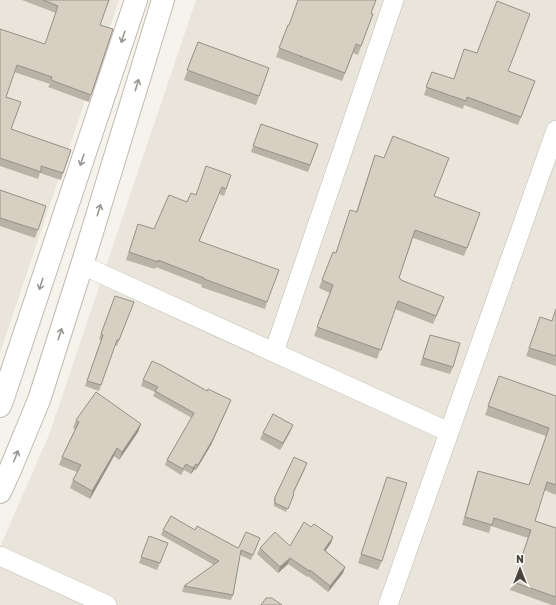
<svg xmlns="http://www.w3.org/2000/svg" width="556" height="605" font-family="Rubik,sans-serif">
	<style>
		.residential { fill: #e9e5db }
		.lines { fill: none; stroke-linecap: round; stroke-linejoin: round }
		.minor-casing { stroke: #c0bbaf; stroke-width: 20 }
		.tertiary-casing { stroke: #c0bbaf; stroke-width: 24 }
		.minor { stroke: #fff; stroke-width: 19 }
		.tertiary { stroke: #fff; stroke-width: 22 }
		.wall { fill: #b8b2a7 }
		.shaded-wall { fill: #969188 }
		.building { fill: #d6cfc2; stroke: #969188 }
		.oneway { stroke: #9b9893 }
	</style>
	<rect width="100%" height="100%" fill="#f5f3ec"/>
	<g class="residential">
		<polygon points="0,0 119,0 0,353"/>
		<polygon points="196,0 556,0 556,605 0,605 0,547 49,435"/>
	</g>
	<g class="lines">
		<defs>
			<g id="minor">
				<polyline points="82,265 449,432"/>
				<polyline points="274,352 394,0"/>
				<polyline points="0,556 107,605"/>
				<polyline points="388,605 556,130"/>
			</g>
			<g id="tertiary">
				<polyline points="0,406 5,392 136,0"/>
				<polyline points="0,492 10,470 39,400 82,265 163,0"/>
			</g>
		</defs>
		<use href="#minor" class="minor-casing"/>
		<use href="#tertiary" class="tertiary-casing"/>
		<use href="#minor" class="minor"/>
		<use href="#tertiary" class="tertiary"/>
	</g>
	<g class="wall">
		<polygon points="22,0 109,0 100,25 113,29 89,102 48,87 50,84 14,72 6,97 11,129 71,150 61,180 40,173 38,179 0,166 0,29 45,44 56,13"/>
		<polygon points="371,13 373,14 358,55 353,53 342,81 276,57 288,25 289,25"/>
		<polygon points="198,42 269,68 256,105 184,80"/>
		<polygon points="509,71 535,81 518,125 464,105 463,109 424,95 432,72 454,79"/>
		<polygon points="261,124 318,144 308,172 251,152"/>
		<polygon points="375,155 434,196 480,213 464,256 413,238 399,278 401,280 441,306 433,324 395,309 377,359 314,336 330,293 319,288 322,280 356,212"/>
		<polygon points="231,175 224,196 219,194 199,241 267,302 265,309 201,287 202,285 156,267 155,269 126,260 138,224 154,229 196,195"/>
		<polygon points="0,190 46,206 35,238 0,226"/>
		<polygon points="115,296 134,302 117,346 115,345 99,391 85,386 101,340 99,339"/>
		<polygon points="556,309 556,366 526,356 540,317 552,321"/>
		<polygon points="430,335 453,367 450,374 420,365"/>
		<polygon points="499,376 556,396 556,495 544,490 535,521 556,528 556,605 552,605 510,590 528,538 491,526 489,533 462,525 475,479 478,471 529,485 546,436 485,415"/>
		<polygon points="143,380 229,405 211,445 196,470 194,470 191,474 184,470 181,475 165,465 167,460 192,418 153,396 155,392 141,386"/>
		<polygon points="76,420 141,424 138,432 119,460 114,456 90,499 70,488 73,480 77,472 59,465 62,457 75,429 73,428"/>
		<polygon points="293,425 290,432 280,450 260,439 263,433"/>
		<polygon points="306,467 293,494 293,497 286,512 274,506 274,500 275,497"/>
		<polygon points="384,486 382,561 378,570 358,563"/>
		<polygon points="311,527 333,537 331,543 325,551 345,567 343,573 328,592 308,576 307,577 288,564 278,573 257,554 260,548 290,546"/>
		<polygon points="163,530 195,530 238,548 260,538 251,560 240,555 233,595 231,600 182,592 184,586 214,565 161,535"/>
		<polygon points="149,536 168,543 157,570 139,563"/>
	</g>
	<g class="shaded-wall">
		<polygon points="231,400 211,445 196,470 198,465"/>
		<polygon points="141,424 138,432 119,460 122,452"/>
		<polygon points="293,425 290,432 280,450 283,443"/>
		<polygon points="117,448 114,456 90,499 92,491"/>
		<polygon points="196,464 194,470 191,474 193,468"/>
		<polygon points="333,537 331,543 322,556 324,550"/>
		<polygon points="290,558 288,564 278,573 280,567"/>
		<polygon points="345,567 343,573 328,592 330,586"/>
	</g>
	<g class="building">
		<polygon points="43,0 109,0 100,25 113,29 91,95 51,80 52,77 17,65 6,97 21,102 11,129 71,150 63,173 41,166 41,172 0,158 0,29 45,44 58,6"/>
		<polygon points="298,0 376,0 371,13 373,14 361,46 356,44 345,73 279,48 288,25 289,25"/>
		<polygon points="497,1 530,14 508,71 535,81 521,117 467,97 466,101 426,87 432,72 454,79 464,49 477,53"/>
		<polygon points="198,42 269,68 259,96 187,70"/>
		<polygon points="261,124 318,144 310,165 253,146"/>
		<polygon points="393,136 449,158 434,196 480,213 467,248 415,230 399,278 401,279 401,280 444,297 436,316 398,301 381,350 317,327 333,285 322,280 333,252 336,253 350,210 357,212 375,155 384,158"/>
		<polygon points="206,166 231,175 226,189 222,187 199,241 279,270 267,302 204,279 204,278 158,260 158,262 129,252 138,224 154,229 169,195 187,202 191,193 196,195"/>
		<polygon points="0,190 46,206 38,230 0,218"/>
		<polygon points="115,296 134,302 119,340 117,340 101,385 87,381 103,335 101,334"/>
		<polygon points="556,309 556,356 529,348 540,317 552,321"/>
		<polygon points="430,335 460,343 453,367 423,358"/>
		<polygon points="152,361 161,365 207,391 208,389 231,400 213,439 198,465 196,464 193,468 186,464 183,469 167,460 194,413 155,391 158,387 143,380"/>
		<polygon points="499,376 556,396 556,485 547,482 535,521 556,528 556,597 513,582 531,530 494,518 492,525 465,517 478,471 529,485 549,428 488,406"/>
		<polygon points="96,392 141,424 122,452 117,448 92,491 73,480 81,465 62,457 79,422 76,420"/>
		<polygon points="273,414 293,425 283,443 263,433"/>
		<polygon points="294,457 307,463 293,493 294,494 288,509 275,503 275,497"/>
		<polygon points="387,477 407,483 382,561 361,554"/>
		<polygon points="171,516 195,530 197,526 238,548 239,547 246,532 260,538 253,555 241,550 233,595 184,586 219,561 163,530"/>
		<polygon points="304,522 311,527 314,524 333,537 324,550 345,567 330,586 310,570 309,571 290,558 280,567 260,548 275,532 290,546"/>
		<polygon points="149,536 168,543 160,563 141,557"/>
		<polygon points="266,598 272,598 282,605 261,605"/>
	</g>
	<defs><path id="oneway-shaft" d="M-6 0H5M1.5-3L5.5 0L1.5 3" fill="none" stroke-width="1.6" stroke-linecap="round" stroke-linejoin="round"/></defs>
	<g class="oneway">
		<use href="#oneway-shaft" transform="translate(123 37) rotate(108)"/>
		<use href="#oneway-shaft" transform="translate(137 85) rotate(-73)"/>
		<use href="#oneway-shaft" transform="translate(82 160) rotate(108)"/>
		<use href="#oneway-shaft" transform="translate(99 210) rotate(-73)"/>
		<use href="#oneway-shaft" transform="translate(41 284) rotate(108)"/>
		<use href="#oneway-shaft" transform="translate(60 334) rotate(-72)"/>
		<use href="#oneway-shaft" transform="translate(16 456) rotate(-68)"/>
	</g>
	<g transform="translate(520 569)" stroke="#ffffff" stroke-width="3" paint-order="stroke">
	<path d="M0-3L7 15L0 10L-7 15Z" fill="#4a443a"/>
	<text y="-6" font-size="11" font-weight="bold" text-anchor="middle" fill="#4a443a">N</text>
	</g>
</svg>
